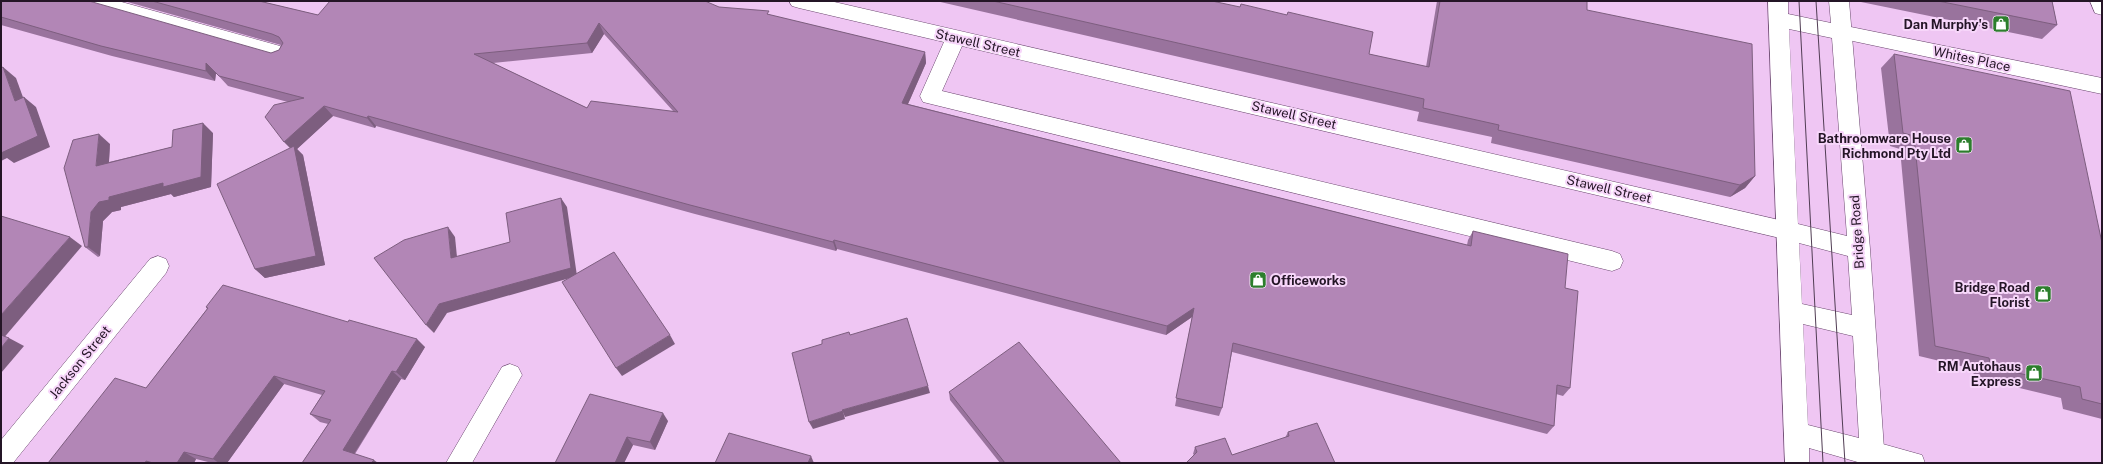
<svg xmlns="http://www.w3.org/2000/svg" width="2103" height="464" font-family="'Public Sans',sans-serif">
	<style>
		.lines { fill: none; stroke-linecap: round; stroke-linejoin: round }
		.minor-casing { stroke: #6b486f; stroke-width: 1 }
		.major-casing { stroke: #6b486f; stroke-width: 1 }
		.minor { fill: #fff; fill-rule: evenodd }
		.major { fill: #fff; fill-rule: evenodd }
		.tram { stroke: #513d54; stroke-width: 1 }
		.wall { fill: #99739d; fill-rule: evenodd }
		.shaded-wall { fill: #7d5e7f }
		.building { fill: #b286b6; stroke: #7d5e7f; fill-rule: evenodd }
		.labels { text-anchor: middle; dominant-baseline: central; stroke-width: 4; stroke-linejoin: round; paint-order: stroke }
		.poi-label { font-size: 13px; font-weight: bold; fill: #241526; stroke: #f7d6fa; text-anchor: end }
		.street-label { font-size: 13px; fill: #241526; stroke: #f7d6fa }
	</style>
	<rect width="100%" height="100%" fill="#efc6f3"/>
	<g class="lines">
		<defs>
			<g id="minor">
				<polygon points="82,1 118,1 280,46 287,49 290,54 287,59 280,62 92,8 85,6"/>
				<polygon points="789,1 830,1 1788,222 1796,224 1799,231 1796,238 1788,240 962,46 942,91 1612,251 1620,254 1623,261 1620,268 1612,271 923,102 920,96 944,42 799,8 792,6"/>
				<polygon points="2090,1 2102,1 2102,15 2095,13"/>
				<polygon points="1841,25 2102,78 2102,94 1834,37 1831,32 1834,27"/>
				<polygon points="158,256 166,259 169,266 166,273 13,463 1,463 1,440 150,259"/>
				<polygon points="510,364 518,367 522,375 472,463 446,463 502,367"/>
				<polygon points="1872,441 1922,455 1925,463 1868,463 1863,461 1860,453 1863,445"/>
			</g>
			<path id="major" d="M1768,1H1788V14L1831,23L1829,1H1849L1870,249L1885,463H1861L1809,448V463H1785ZM1789,29L1832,38L1847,236L1798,224ZM1799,243L1848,256L1852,315L1802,304ZM1803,324L1853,336L1859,438L1808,425Z"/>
		</defs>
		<use href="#minor" class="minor-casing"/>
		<use href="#major" class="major-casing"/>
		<use href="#minor" class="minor"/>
		<use href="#major" class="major"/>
		<g class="tram">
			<polyline points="1799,1 1823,463"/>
			<polyline points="1816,1 1845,463"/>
		</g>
	</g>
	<g class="wall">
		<path d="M1,1L271,53L279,50L281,45L124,1H259L318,15L719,7L770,15L925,52L926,63L908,104L1467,245L1468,240L1473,231L1565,288L1570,388L1563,396L1556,394L1554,426L1547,434L1232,352L1222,408L1219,416L1175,406L1192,317L1166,335L837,249L836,251L695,214L376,126L375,128L333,116L297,149L303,155L325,265L265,278L255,269L290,148L288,102L228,86L216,73L215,81L112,56L1,25ZM604,34L673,111L587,108L493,63L592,53Z"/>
		<polygon points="936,1 1212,1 1369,54 1426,67 1437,1 1587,1 1587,10 1755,176 1745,188 1730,197 1491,143 1492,137 1417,121 1419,112"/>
		<polygon points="1856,1 2052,1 2057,25 2042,39"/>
		<polygon points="1894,54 2102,243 2102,419 2063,409 2061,398 1974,377 1973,369 1919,356 1900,149 1890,146 1881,68"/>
		<polygon points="213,133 211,187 174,197 171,194 121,207 121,210 112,212 103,221 100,256 98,257 85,247 110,144 109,162 172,147"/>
		<polygon points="206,307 425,347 405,380 401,379 355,454 302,463 328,424 320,422 310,414 322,395 284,384 227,463 212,463 196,459 194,463 48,463 146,388 207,309"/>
		<polygon points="949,392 1121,463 1000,463 950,400"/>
		<polygon points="668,421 655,450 633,445 624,463 555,463"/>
		<polygon points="1288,432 1335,463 1194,455 1193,454 1195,447 1232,455 1285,438"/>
	</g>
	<g class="shaded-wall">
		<polygon points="599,23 604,34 592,53 587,43"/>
		<polygon points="925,52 926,63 904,113 902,103"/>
		<polygon points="206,63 216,73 215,81 206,71"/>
		<polygon points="3,67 16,78 28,111 15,101"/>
		<polygon points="24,97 36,107 50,147 14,163 7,158 1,161 1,148"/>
		<polygon points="324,106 333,116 297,149 303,155 325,265 265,278 255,269 294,152 284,142"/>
		<polygon points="368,116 376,126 375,128 367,118"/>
		<polygon points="203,123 213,133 211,187 174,197 171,194 121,207 121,210 112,212 103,221 100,256 88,247 91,212 99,202 109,197"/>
		<polygon points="99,134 110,144 108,176 96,166"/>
		<polygon points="1755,176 1745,188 1730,197 1740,185"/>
		<polygon points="561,198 567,207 577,276 447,313 434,333 426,325 439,304"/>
		<polygon points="448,227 455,237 458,267 451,258"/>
		<polygon points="70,237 82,246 2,340 1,339 1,315"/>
		<polygon points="834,240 837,249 836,251 833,242"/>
		<polygon points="1194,308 1192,317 1166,335 1167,326"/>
		<polygon points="670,335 675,344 622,376 616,368"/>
		<polygon points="9,338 24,346 1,373 1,348"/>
		<polygon points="417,339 425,347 405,380 396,372"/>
		<polygon points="392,371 401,379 352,457 343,450"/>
		<polygon points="274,376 284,384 227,463 219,463 213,459"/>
		<polygon points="928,386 930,393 845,417 842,410"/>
		<polygon points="843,411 845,419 813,429 809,422"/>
		<polygon points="663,413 668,421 655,450 650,442"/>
		<polygon points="627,437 633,445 624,463 615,463"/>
		<polygon points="184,452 196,459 194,463 177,463"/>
		<polygon points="811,456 814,463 808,463"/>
		<polygon points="374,460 378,463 371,463"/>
		<polygon points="146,461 151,463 145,463"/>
	</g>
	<g class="building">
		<path d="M1,1H89L271,53L279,50L283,43L279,37L272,34L152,1H259L318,15L330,1H705L719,7L769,11L767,14L925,52L902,103L1471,246L1473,231L1568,254L1565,288L1578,291L1570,388L1557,385L1554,426L1233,343L1222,408L1176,398L1194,308L1167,326L834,240L833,242L690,205L368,116L367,118L324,106L284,142L265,117L274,105L304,98L219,76L206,63V71L101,46L1,17ZM599,23L678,112L591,101L587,108L474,54L587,43Z"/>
		<polygon points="993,1 1212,1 1240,7 1241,4 1287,15 1288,12 1373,32 1369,54 1429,67 1440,1 1587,1 1587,10 1752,44 1755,176 1740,185 1498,130 1499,125 1423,108 1424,99"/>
		<polygon points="1938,1 2052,1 2057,25"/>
		<polygon points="1894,54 2070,91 2102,243 2102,404 2082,399 2080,387 1991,367 1989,358 1935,346 1914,136 1903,133"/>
		<polygon points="3,67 15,101 24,97 38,136 1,153 1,68"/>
		<polygon points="203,123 201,177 163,187 163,183 109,197 109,200 99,202 91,212 88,247 85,247 64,168 73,140 99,134 96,166 172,147 173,130"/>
		<polygon points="294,146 316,256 255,269 217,184"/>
		<polygon points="561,198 571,268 439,304 426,325 374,258 404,240 448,227 451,258 510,242 506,213"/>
		<polygon points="1,216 70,237 1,315"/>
		<polygon points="614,252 670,335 616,368 562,282"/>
		<polygon points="223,285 348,322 349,320 417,339 396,372 392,371 343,450 374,460 371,463 302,463 331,420 310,414 325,391 274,376 213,459 184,452 177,463 153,463 146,461 145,463 48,463 115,378 146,388 208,308 206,307"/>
		<polygon points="907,318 928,386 842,410 843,411 809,422 792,353 822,344 822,340 849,332 850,335"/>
		<polygon points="1,335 9,338 1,348"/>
		<polygon points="1019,342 1121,463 1005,463 949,392"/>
		<polygon points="590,394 663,413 650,442 627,437 615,463 555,463"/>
		<polygon points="1317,423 1335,463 1186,463 1197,452 1195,447 1225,438 1232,455 1289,436 1288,432"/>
		<polygon points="729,433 811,456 808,463 715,463"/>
	</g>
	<defs>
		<symbol id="shop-square" viewBox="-11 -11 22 22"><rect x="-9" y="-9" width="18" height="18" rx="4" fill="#2c7f2c" stroke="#f7d6fa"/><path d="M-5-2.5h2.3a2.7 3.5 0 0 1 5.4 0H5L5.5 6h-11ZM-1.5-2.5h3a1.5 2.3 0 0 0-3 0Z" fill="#fff"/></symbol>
	</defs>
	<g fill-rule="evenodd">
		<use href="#shop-square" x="1991" y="14" width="20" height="20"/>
		<use href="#shop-square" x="1954" y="135" width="20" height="20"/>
		<use href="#shop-square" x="1248" y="270" width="20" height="20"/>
		<use href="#shop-square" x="2033" y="284" width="20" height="20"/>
		<use href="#shop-square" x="2024" y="363" width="20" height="20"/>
	</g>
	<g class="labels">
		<g class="poi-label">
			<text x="1988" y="24">Dan Murphy's</text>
			<text x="1951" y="138">Bathroomware House<tspan x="1951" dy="15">Richmond Pty Ltd</tspan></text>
			<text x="1271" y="280" text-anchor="start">Officeworks</text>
			<text x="2030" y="287">Bridge Road<tspan x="2030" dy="15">Florist</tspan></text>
			<text x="2021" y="366">RM Autohaus<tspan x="2021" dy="15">Express</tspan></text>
		</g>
		<g class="street-label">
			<text transform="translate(978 43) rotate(13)">Stawell Street</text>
			<text transform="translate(1972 59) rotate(12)">Whites Place</text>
			<text transform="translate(1294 115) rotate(13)">Stawell Street</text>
			<text transform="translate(1609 189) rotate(13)">Stawell Street</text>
			<text transform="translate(1857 232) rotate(-94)">Bridge Road</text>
			<text transform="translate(80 362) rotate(-51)">Jackson Street</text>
		</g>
	</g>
	<rect width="2103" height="464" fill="none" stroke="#241526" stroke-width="4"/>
</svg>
